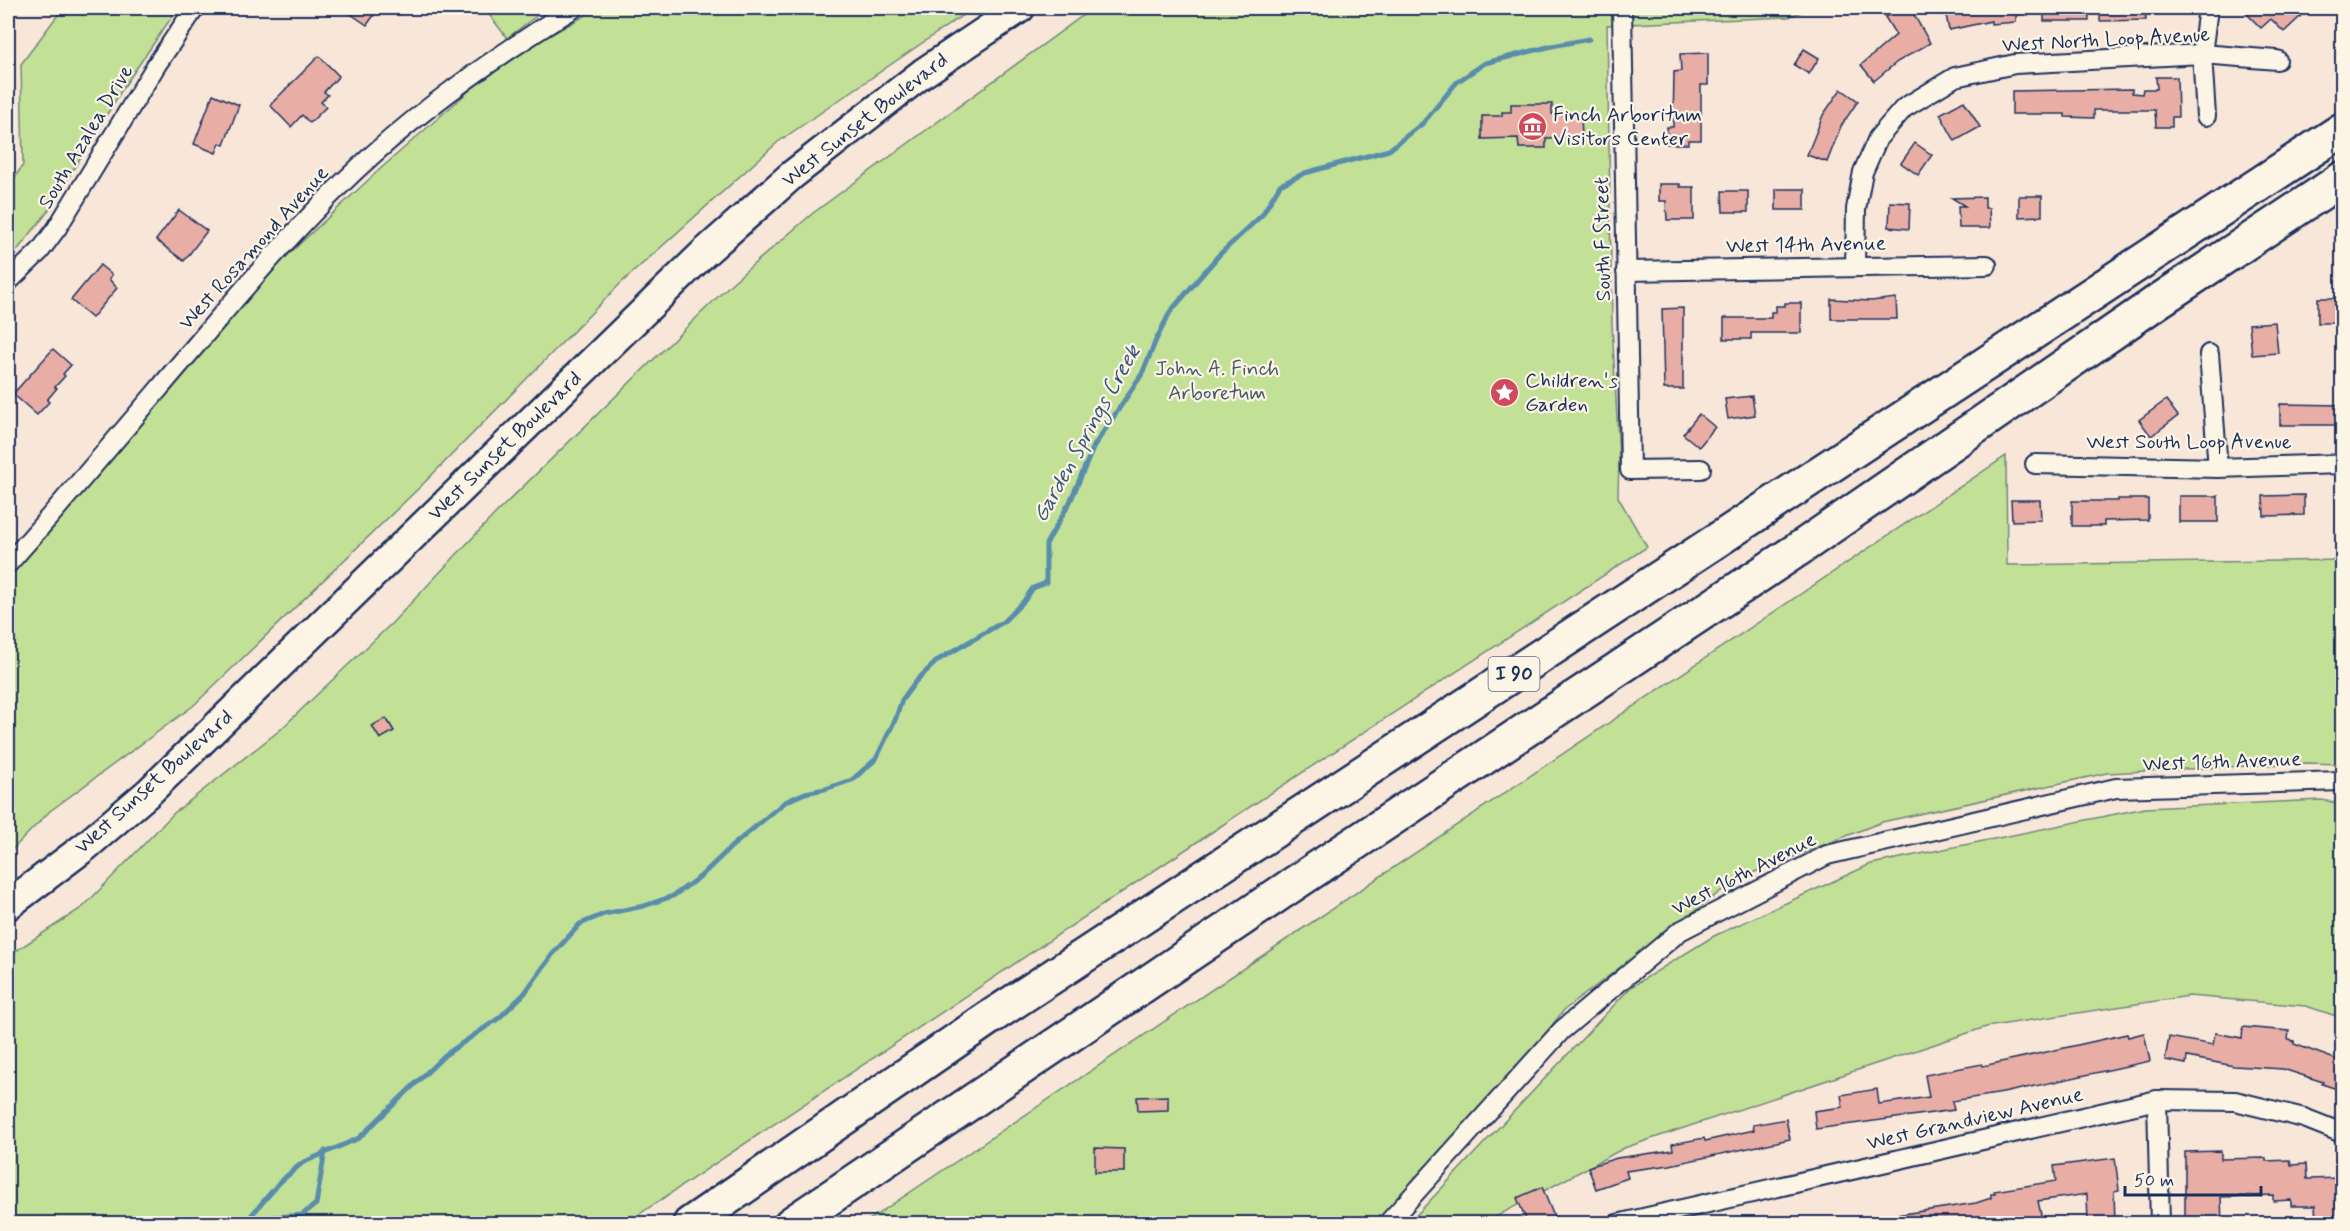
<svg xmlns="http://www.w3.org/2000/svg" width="2350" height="1231" font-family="Mynerve,sans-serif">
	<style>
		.green { fill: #c3e097; stroke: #6f887a; stroke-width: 1.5 }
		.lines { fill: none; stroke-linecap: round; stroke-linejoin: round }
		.stream { stroke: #588dac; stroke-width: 5 }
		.building { fill: #e8aea5; stroke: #1b2f5e; stroke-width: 1.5 }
		.minor-casing { stroke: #1b2f5e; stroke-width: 22 }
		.primary-casing { stroke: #1b2f5e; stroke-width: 33 }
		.motorway-casing { stroke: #1b2f5e; stroke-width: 38 }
		.minor { stroke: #fcf5e5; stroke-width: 18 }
		.primary { stroke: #fcf5e5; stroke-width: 28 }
		.motorway { stroke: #fcf5e5; stroke-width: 33 }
		.labels { text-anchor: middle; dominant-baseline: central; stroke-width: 4.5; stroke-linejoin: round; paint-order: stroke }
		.shield { fill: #fcf5e5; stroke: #5e6a86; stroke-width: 1.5 }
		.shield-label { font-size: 20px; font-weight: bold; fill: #1b2f5e }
		.street-label { font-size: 21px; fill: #1b2f5e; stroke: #fcf5e5 }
		.poi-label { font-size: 21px; fill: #1b2f5e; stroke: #fcf5e5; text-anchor: start }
		.park-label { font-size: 21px; fill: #455b6c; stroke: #fcf5e5 }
		.water-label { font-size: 22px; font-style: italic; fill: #34567e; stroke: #fcf5e5 }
	</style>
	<rect width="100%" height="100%" fill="#f8e7d8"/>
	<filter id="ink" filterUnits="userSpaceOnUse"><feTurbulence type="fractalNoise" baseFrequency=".0167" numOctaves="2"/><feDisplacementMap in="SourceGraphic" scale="12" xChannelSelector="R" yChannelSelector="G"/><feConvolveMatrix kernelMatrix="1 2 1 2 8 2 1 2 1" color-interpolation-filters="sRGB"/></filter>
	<g filter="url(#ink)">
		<g class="green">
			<polygon points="63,8 178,8 123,88 46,214 8,262 8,188 23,165 21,64"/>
			<polygon points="484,8 547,8 507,38"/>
			<polygon points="599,8 973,8 778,142 620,284 422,485 193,706 50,811 8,854 8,576 262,279 379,170 503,61"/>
			<polygon points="1093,8 1810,8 1789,17 1607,25 1612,324 1619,457 1618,497 1647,547 1239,814 626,1223 8,1224 8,956 83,907 174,813 280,730 392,623 495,514 733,282 813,213"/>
			<polygon points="2006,456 2007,565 2342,560 2342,764 2307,763 2107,773 1882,822 1737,879 1564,1010 1534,1048 1377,1223 863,1224"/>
			<polygon points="2322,800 2342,804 2342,1018 2306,1006 2189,996 1986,1027 1624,1148 1484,1223 1408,1224 1631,987 1714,936 1871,864 2145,808"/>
		</g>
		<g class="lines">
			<g class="stream">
				<polyline points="247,1219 302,1215 316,1204 325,1151"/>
				<polyline points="244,1224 280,1182 302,1163 359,1138 445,1055 499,1018 524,994 552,955 580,924 604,914 644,906 673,896 701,876 731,847 785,802 805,793 825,789 852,780 876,759 895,720 902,700 915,682 938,660 1003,622 1024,601 1033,588 1046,583 1046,544 1070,502 1094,446 1142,374 1156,340 1170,312 1219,255 1262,215 1280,185 1305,173 1389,150 1423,123 1457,82 1485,63 1552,46 1589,39"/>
			</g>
		</g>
		<g class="building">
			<polygon points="342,8 379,8 367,25"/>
			<polygon points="1901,8 1910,8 1930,43 1897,62 1874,81 1861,65 1896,35 1885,17"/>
			<polygon points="1955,8 2022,8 2022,14 2016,15 2016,22 1991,24 1991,21 1949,30 1945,10"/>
			<polygon points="2044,8 2088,8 2089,21 2044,21"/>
			<polygon points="2100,8 2145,8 2146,20 2100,21"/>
			<polygon points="2241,8 2293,8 2301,16 2284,32 2271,19 2261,28"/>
			<polygon points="1804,49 1819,58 1809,74 1794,65"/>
			<polygon points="1708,53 1708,85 1701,85 1701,140 1688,140 1688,144 1667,144 1667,127 1673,127 1674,72 1681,71 1680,54"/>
			<polygon points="319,56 339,76 324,92 328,95 321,102 326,107 310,123 302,115 291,127 270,105"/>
			<polygon points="2156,77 2177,77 2178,117 2172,117 2172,127 2156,127 2155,110 2094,110 2094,118 2065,117 2065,114 2012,114 2012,91 2132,89 2132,93 2142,94 2143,89 2157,89"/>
			<polygon points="1841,89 1858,101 1841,126 1827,162 1807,155 1823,115"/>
			<polygon points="213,94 239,105 224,145 220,143 216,153 194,144"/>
			<polygon points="1964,101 1980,127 1955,141 1940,114"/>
			<polygon points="1511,104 1552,104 1552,114 1581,114 1582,137 1546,138 1546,148 1519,148 1518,138 1482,139 1482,116 1502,116 1502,112 1511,112"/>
			<polygon points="1915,143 1932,155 1918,175 1901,163"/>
			<polygon points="1659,184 1680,184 1680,187 1694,187 1694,220 1667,220 1666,201 1659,201"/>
			<rect x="1776" y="189" width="29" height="21"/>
			<polygon points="1722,191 1748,191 1748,212 1723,212"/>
			<polygon points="2019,196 2042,196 2042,216 2019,217"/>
			<polygon points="1985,197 1985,208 1989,208 1990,228 1959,228 1958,206 1965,206 1952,198"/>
			<polygon points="1890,202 1910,203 1909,229 1889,227"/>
			<polygon points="179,210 207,231 184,261 156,240"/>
			<polygon points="100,265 112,275 109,279 117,288 92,318 71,300"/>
			<polygon points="1896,298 1897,319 1831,319 1831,299 1871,301"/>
			<rect x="2318" y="298" width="25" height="25"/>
			<polygon points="1785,303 1801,303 1801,333 1751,333 1751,339 1724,339 1724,318 1771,318 1771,312 1776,312 1776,306 1785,306"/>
			<polygon points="1683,308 1683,389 1664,389 1662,309"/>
			<polygon points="2275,322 2278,353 2252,355 2249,324"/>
			<polygon points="53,349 71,365 63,374 65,376 55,387 57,388 47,400 49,402 37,415 13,394"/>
			<polygon points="1752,396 1755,415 1728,419 1725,399"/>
			<polygon points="2166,400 2178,416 2151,436 2139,420"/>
			<polygon points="2280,404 2343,405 2343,425 2280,425"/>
			<polygon points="1699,414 1715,427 1699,447 1683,434"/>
			<polygon points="2304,495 2304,515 2264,516 2263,496"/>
			<rect x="2179" y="496" width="39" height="26"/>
			<polygon points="2118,499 2148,499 2148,520 2104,521 2104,526 2072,526 2072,501 2118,501"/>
			<polygon points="2011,500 2040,500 2041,520 2012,521"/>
			<polygon points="386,718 394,731 380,739 372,726"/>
			<polygon points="2243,1027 2289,1031 2288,1040 2294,1041 2294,1044 2343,1062 2343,1091 2322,1084 2323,1082 2283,1069 2234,1066 2187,1057 2186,1064 2165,1060 2169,1037 2213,1045 2215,1033 2242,1038"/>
			<polygon points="2144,1033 2150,1061 2003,1093 1952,1101 1954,1110 1816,1129 1814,1111 1843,1107 1841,1095 1877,1089 1879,1104 1929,1097 1925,1075 1982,1064 1983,1066 2127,1034 2128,1037"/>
			<polygon points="1168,1096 1168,1110 1138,1111 1137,1097"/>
			<polygon points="1786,1119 1790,1139 1670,1165 1626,1171 1628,1178 1596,1189 1588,1167 1617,1158 1673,1150 1672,1144 1704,1138 1705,1141 1754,1130 1753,1125"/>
			<polygon points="1095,1148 1124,1149 1124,1172 1095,1172"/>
			<polygon points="2221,1151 2221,1159 2266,1158 2266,1161 2290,1160 2291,1165 2306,1164 2307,1179 2343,1178 2343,1220 2316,1220 2315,1206 2291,1206 2291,1200 2273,1201 2273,1195 2221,1197 2222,1224 2185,1224 2185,1152"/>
			<polygon points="2115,1158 2119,1190 2114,1191 2115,1224 2088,1224 2087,1194 2038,1201 2043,1224 1891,1224 1890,1216 1976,1203 1991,1198 1991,1194 1995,1194 1994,1191 2056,1181 2054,1166"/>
			<polygon points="1542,1187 1557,1224 1528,1224 1517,1198"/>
		</g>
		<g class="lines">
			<defs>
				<g id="minor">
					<polyline points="1622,8 1630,470 1701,469"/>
					<polyline points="2206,116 2202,54 2208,8"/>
					<polyline points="1855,267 1856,209 1863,172 1878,138 1904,108 1955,77 2015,64 2202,54 2277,60"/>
					<polyline points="1626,271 1987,265"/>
					<polyline points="8,282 40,251 57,228 157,64 195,8"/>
					<polyline points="2209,354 2218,468"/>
					<polyline points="2035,464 2218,468 2342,464"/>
					<path d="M8,564C72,492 134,418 197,344C247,284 299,224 356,170C421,109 499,54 574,8"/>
					<polyline points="2157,1100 2160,1224"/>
					<polyline points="1387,1224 1562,1030 1680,931 1827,855 2116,788 2342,781"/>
					<polyline points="1617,1224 2157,1100 2235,1101 2304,1118 2342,1133"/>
				</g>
				<polyline id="primary" points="8,905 86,846 148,793 703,254 792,175 923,73 1020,8"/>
				<g id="motorway">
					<polyline points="690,1224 986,1020 2342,130"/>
					<polyline points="791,1224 1289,887 1803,546 2157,302 2342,179"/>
				</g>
			</defs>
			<use href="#minor" class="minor-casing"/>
			<use href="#primary" class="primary-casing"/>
			<use href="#motorway" class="motorway-casing"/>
			<use href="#minor" class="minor"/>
			<use href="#primary" class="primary"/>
			<use href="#motorway" class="motorway"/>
		</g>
	</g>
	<defs>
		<symbol id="museum-disc" viewBox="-11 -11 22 22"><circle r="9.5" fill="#d1495b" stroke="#fcf5e5"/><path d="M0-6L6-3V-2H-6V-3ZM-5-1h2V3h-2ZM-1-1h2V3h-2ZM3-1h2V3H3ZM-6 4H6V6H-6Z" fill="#fff"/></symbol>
		<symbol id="sight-disc" viewBox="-11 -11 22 22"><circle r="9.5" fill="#d1495b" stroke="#fcf5e5"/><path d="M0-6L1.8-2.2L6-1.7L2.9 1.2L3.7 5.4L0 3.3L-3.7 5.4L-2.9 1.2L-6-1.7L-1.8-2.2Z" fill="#fff"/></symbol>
	</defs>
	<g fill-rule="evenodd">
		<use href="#museum-disc" x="1516" y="110" width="33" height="33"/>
		<use href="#sight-disc" x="1488" y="376" width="33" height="33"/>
	</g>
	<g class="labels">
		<rect class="shield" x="1488.5" y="657" width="51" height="34" rx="4.5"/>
		<g class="shield-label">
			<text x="1514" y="674">I 90</text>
		</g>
		<g class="street-label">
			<text transform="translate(2106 40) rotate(-3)">West North Loop Avenue</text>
			<text transform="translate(865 120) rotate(-38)">West Sunset Boulevard</text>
			<text transform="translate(86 137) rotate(-59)">South Azalea Drive</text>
			<text transform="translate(1603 239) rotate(-91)">South F Street</text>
			<text transform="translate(1806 245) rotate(-1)">West 14th Avenue</text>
			<text transform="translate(254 248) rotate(-48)">West Rosamond Avenue</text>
			<text x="2189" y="442">West South Loop Avenue</text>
			<text transform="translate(505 446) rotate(-44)">West Sunset Boulevard</text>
			<text transform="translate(2222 762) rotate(-2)">West 16th Avenue</text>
			<text transform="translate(154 782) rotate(-42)">West Sunset Boulevard</text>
			<text transform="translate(1744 874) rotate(-27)">West 16th Avenue</text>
			<text transform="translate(1975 1119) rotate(-13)">West Grandview Avenue</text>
		</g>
		<g class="poi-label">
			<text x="1553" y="115">Finch Arboritum<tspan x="1553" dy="24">Visitors Center</tspan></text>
			<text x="1525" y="381">Children's<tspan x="1525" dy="24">Garden</tspan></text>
		</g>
		<g class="park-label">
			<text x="1217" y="369">John A. Finch<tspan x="1217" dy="24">Arboretum</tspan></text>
		</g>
		<g class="water-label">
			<text transform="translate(1087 434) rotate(-61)">Garden Springs Creek</text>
		</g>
	</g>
	<rect width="2350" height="1231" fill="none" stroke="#fcf5e5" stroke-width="30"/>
	<rect x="15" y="15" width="2320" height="1201" fill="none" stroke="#1b2f5e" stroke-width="2" filter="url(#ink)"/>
	<path d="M2125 1186v9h136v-9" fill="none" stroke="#1b2f5e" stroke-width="3"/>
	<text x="2134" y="1186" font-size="18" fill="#1b2f5e" stroke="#fcf5e5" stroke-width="4.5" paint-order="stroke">50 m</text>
</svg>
